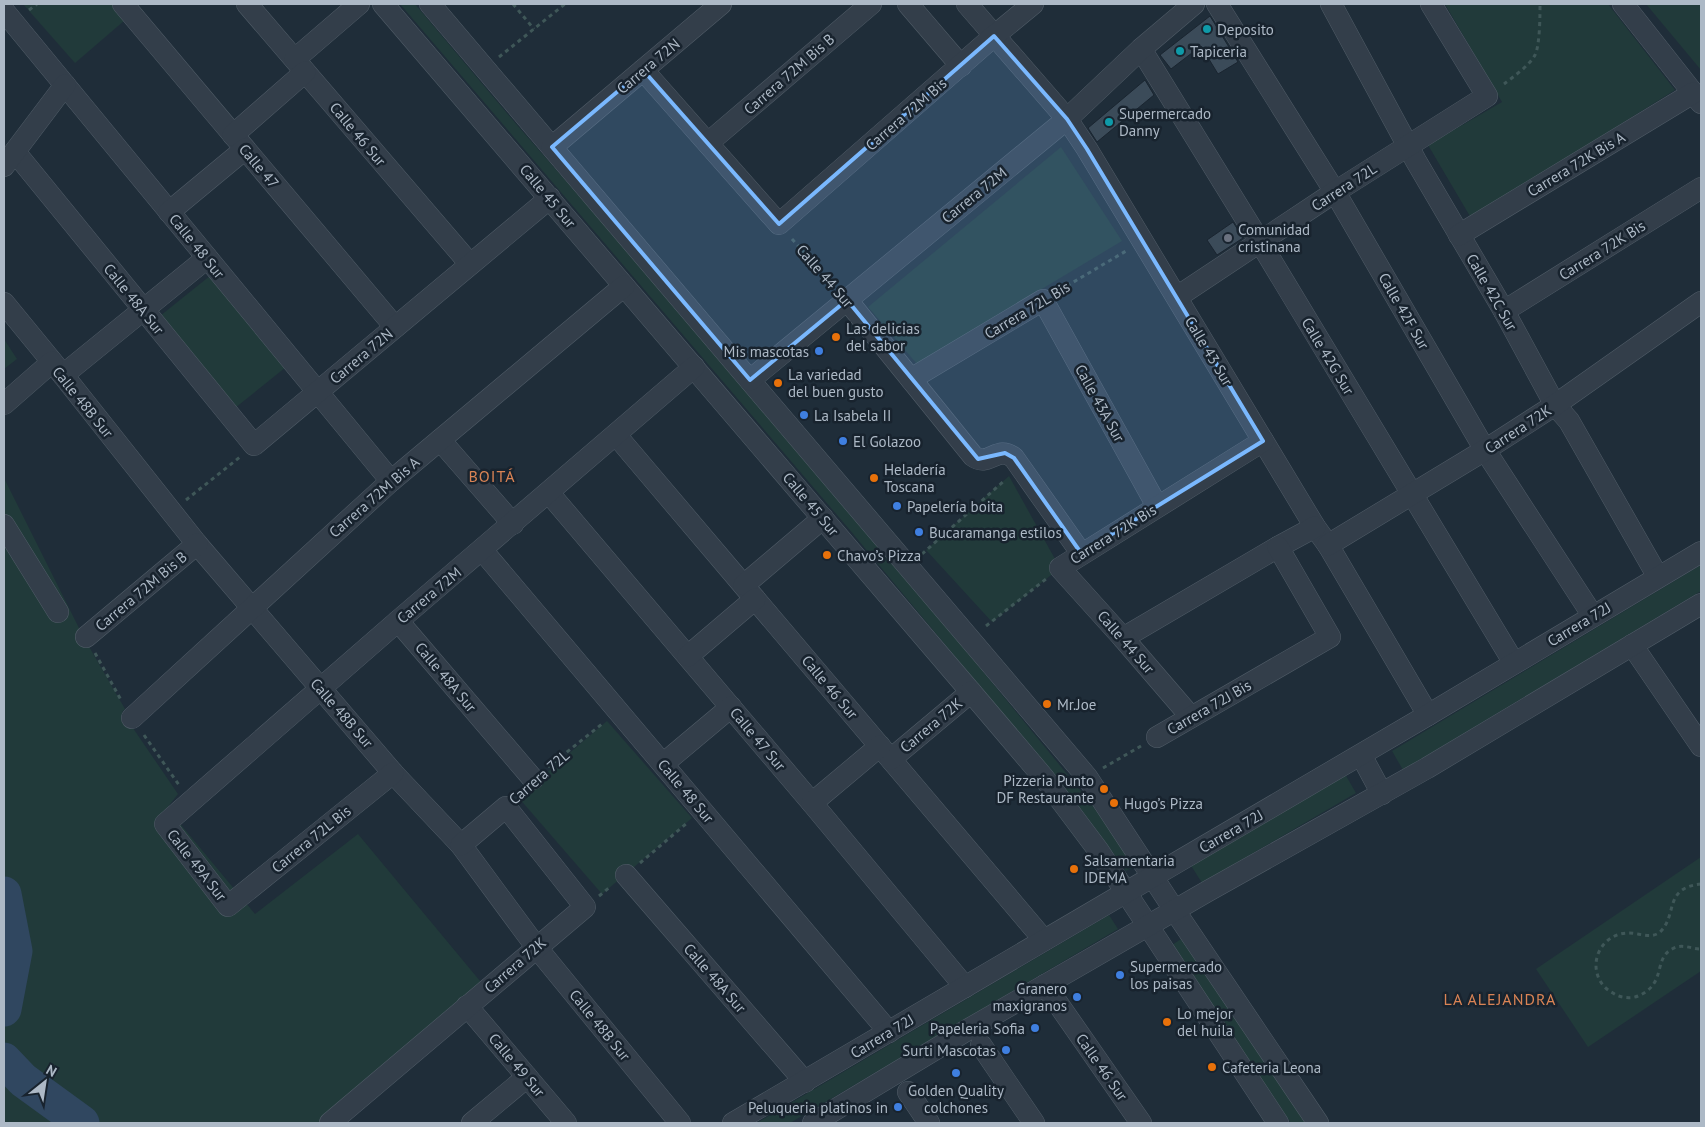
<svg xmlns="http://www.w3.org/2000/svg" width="1705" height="1127" font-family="'PT Sans',sans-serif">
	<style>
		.green { fill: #213a3a }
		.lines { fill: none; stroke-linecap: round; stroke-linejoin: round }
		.river { stroke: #304760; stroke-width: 35 }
		.building { fill: #3b4b59; stroke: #1a2530 }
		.minor-casing { stroke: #505c67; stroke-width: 22 }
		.path { stroke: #3f5758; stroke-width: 3; stroke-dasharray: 4 4; stroke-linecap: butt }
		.minor { stroke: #333e4a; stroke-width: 21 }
		.marked { fill: #7ab8fe; fill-opacity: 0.2; stroke: #7ab8fe; stroke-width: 4; stroke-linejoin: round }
		.culture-dot { fill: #0f9aa8; stroke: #18232e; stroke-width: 2 }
		.worship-dot { fill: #6b7280; stroke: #18232e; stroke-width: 2 }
		.food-dot { fill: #e8710a; stroke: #18232e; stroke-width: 2 }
		.shop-dot { fill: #3f7fe0; stroke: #18232e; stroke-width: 2 }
		.labels { text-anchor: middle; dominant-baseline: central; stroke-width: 5; stroke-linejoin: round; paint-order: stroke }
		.poi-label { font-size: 15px; fill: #adb9c6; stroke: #18232e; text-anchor: start }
		.street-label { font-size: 15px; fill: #adb9c6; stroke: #18232e }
		.neighbourhood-label { font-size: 16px; letter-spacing: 1px; fill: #da8455; stroke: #18232e }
	</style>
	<rect width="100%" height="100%" fill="#1f2d39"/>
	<g class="green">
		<polygon points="23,4 123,4 132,14 75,63"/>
		<polygon points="400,4 415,4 517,125 672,302 880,546 1058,763 1090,802 1135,866 1126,871 1084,813 1052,773 849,529"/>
		<polygon points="1445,4 1608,4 1675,90 1471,218 1428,145 1502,102"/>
		<polygon points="1646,4 1701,4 1701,70"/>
		<polygon points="1061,147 1122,241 917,364 868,307"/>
		<polygon points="216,271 291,363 235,408 160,316"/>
		<polygon points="4,339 17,359 4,369"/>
		<polygon points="1009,476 1060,568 992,622 926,550"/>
		<polygon points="4,478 84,638 125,709 122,712 178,794 167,808 255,914 358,834 485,987 325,1123 4,1123"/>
		<polygon points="1701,565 1701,591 1403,770 1392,751"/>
		<polygon points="607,721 692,818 602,894 518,797"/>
		<polygon points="1345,774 1356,793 1202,883 1190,864"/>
		<polygon points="1701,857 1701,971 1588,1047 1536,969"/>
		<polygon points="1109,915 1118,929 790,1123 757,1123"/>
		<polygon points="1181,939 1307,1123 1291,1123 1169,947"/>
	</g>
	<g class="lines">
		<g class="river">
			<polyline points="4,894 15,951 4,1009"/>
			<polyline points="4,1060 23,1080 82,1123"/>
		</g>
	</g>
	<g class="building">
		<polygon points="1210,16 1238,62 1218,74 1201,46 1171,69 1160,55"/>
		<polygon points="1145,80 1154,95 1097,142 1088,128"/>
		<polygon points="1233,222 1243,238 1217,255 1207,240"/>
	</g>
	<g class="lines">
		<defs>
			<g id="minor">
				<polyline points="123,4 395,327"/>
				<polyline points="247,4 470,264"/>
				<polyline points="383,4 971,692 1044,778 1098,850 1278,1123"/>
				<polyline points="430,4 1087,777 1175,911 1318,1123"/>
				<polyline points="908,4 961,66"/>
				<polyline points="967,4 1067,119 1087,149 1315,527 1328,545 1428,715"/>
				<polyline points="1217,4 1335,192 1485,450 1593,616"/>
				<polyline points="1331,4 1416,161 1504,311 1555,405 1569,421 1658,577"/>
				<polyline points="1623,4 1701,103"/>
				<polyline points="4,11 391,481"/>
				<polyline points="1141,49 1260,242 1514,663"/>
				<polyline points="295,59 359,4"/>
				<polyline points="643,70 779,224 994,36 1033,4"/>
				<polyline points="233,135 305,72"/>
				<polyline points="708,143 871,4"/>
				<polyline points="552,147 721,4"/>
				<polyline points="15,152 254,445 550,198"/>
				<polyline points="4,166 65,85"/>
				<polyline points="169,212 245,149"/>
				<polyline points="1459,235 1693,93"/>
				<polyline points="1177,297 1335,192 1487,96 1431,4"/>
				<path d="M847,300L973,456C989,468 997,444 1014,458L1081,553"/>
				<polyline points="4,303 63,375 197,544 393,773 461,845 537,948 680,1123"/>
				<polyline points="1504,311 1701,188"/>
				<polyline points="63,375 207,258"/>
				<polyline points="911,379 1043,300 1157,506"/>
				<polyline points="750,380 1067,119 1141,49 1194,4"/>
				<polyline points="4,404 52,362"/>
				<polyline points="616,435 1044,940"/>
				<polyline points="440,440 513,524"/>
				<polyline points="549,493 812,803 965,987"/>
				<polyline points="4,525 58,612"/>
				<polyline points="1328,545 1485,450 1555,405 1701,302"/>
				<polyline points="482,550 889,1032"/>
				<polyline points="744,585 823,518"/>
				<polyline points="398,621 533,779"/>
				<polyline points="86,637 197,544"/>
				<polyline points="1123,638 1278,547 1315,527"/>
				<polyline points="1632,645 1701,746"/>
				<polyline points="688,656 755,599"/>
				<polyline points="1191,717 1123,638 1060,568 1263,441"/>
				<polyline points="132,718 391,481 624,286"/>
				<polyline points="1157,737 1330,637 1278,547"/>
				<polyline points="1361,755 1382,794"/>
				<polyline points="891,759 971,692"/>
				<polyline points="663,764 731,707"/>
				<polyline points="393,773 228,906 165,824 398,621 694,367"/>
				<polyline points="812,803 880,746"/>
				<polyline points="626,875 805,1082"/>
				<polyline points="1045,985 1141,1123"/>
				<polyline points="467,1006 566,1123"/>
				<polyline points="981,1045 1034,1123"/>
				<polyline points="908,1092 929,1123"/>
				<polyline points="330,1123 585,907 506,807 461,845"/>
				<polyline points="472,1123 527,1077"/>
				<polyline points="733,1123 1428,715 1701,552"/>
				<polyline points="813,1123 969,1029 1208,891 1427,768 1701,604"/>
			</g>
		</defs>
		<use href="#minor" class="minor-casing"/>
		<g class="path">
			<polyline points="513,4 534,29"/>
			<polyline points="29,10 37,4"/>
			<polyline points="499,57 565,4"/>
			<path d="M1504,84C1513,77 1530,65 1535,55C1540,45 1540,15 1540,4"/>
			<polyline points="792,239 835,287"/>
			<polyline points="1060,290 1126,251"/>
			<polyline points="186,500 240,457"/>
			<polyline points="922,554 1005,480"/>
			<polyline points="986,626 1046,579"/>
			<polyline points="95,653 121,700"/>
			<polyline points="144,735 179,785"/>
			<polyline points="548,767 602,724"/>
			<polyline points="1103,768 1141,746"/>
			<polyline points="640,863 687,823"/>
			<path d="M1701,884C1663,888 1678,915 1660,932C1650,940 1638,932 1627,933C1606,934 1592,954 1597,973C1599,982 1605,989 1613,993C1620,998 1631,999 1638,996C1667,984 1653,959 1672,949C1682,943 1691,949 1701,949"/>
			<polyline points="599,896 610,887"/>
		</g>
		<use href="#minor" class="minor"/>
	</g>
	<path class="marked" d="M994,36L1067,119L1087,149L1263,441L1081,553L1014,458L1005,453L978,459L847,300L750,380L552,147L643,70L779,224Z"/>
	<g class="culture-dot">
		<circle cx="1207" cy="29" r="5"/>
		<circle cx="1180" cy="51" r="5"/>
		<circle cx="1109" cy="122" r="5"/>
	</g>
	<circle class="worship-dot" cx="1228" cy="238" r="5"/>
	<g class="food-dot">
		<circle cx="836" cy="337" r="5"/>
		<circle cx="778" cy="383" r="5"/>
		<circle cx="874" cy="478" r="5"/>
		<circle cx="827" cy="555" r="5"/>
		<circle cx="1047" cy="704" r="5"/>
		<circle cx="1104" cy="789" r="5"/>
		<circle cx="1114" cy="803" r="5"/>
		<circle cx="1074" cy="869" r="5"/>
		<circle cx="1167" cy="1022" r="5"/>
		<circle cx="1212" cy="1067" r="5"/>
	</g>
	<g class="shop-dot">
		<circle cx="819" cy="351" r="5"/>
		<circle cx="804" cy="415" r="5"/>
		<circle cx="843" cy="441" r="5"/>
		<circle cx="897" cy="506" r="5"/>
		<circle cx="919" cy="532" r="5"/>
		<circle cx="1120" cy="975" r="5"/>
		<circle cx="1077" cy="997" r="5"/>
		<circle cx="1035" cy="1028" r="5"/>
		<circle cx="1006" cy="1050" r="5"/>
		<circle cx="956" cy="1073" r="5"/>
		<circle cx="898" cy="1107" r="5"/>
	</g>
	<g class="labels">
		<g class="poi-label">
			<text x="1217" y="29">Deposito</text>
			<text x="1190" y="51">Tapiceria</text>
			<text x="1119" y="113">Supermercado<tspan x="1119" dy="17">Danny</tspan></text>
			<text x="1238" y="229">Comunidad<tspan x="1238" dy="17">cristinana</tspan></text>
			<text x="846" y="328">Las delicias<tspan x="846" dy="17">del sabor</tspan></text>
			<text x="809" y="351" text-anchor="end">Mis mascotas</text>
			<text x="788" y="374">La variedad<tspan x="788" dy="17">del buen gusto</tspan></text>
			<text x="814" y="415">La Isabela II</text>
			<text x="853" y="441">El Golazoo</text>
			<text x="884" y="469">Heladería<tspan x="884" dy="17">Toscana</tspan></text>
			<text x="907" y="506">Papelería boita</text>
			<text x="929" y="532">Bucaramanga estilos</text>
			<text x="837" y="555">Chavo’s Pizza</text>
			<text x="1057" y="704">Mr.Joe</text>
			<text x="1094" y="780" text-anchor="end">Pizzeria Punto<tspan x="1094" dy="17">DF Restaurante</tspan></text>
			<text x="1124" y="803">Hugo’s Pizza</text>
			<text x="1084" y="860">Salsamentaria<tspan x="1084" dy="17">IDEMA</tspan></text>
			<text x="1130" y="966">Supermercado<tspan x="1130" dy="17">los paisas</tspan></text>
			<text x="1067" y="988" text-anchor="end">Granero<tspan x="1067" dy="17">maxigranos</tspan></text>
			<text x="1177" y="1013">Lo mejor<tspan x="1177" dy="17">del huila</tspan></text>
			<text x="1025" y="1028" text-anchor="end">Papeleria Sofia</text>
			<text x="996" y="1050" text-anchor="end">Surti Mascotas</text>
			<text x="1222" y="1067">Cafeteria Leona</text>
			<text x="956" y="1090" text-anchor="middle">Golden Quality<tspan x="956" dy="17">colchones</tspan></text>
			<text x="888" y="1107" text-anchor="end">Peluqueria platinos in</text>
		</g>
		<g class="street-label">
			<text transform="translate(648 66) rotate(-40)">Carrera 72N</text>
			<text transform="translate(789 74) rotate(-41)">Carrera 72M Bis B</text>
			<text transform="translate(906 114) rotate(-41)">Carrera 72M Bis</text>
			<text transform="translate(358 134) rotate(50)">Calle 46 Sur</text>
			<text transform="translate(1576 164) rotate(-31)">Carrera 72K Bis A</text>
			<text transform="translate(259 166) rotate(50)">Calle 47</text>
			<text transform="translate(1344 187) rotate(-33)">Carrera 72L</text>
			<text transform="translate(974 195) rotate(-39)">Carrera 72M</text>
			<text transform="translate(548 196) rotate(50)">Calle 45 Sur</text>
			<text transform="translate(197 246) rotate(51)">Calle 48 Sur</text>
			<text transform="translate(1602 250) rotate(-32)">Carrera 72K Bis</text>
			<text transform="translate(825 276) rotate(49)">Calle 44 Sur</text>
			<text transform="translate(1492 292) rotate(60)">Calle 42C Sur</text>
			<text transform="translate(134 299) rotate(51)">Calle 48A Sur</text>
			<text transform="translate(1027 310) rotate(-31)">Carrera 72L Bis</text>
			<text transform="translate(1404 311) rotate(60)">Calle 42F Sur</text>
			<text transform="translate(1209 351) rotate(59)">Calle 43 Sur</text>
			<text transform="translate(361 356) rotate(-40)">Carrera 72N</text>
			<text transform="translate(1328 356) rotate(59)">Calle 42G Sur</text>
			<text transform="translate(83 402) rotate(51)">Calle 48B Sur</text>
			<text transform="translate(1100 403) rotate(61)">Calle 43A Sur</text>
			<text transform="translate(1518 429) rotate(-33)">Carrera 72K</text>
			<text transform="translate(374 497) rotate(-41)">Carrera 72M Bis A</text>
			<text transform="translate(811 504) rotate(50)">Calle 45 Sur</text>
			<text transform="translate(1113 534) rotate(-32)">Carrera 72K Bis</text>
			<text transform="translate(141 591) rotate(-40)">Carrera 72M Bis B</text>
			<text transform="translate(429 595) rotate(-40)">Carrera 72M</text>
			<text transform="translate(1579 624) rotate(-31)">Carrera 72J</text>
			<text transform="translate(1126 642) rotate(49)">Calle 44 Sur</text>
			<text transform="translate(446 677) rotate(50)">Calle 48A Sur</text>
			<text transform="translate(830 687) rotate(50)">Calle 46 Sur</text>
			<text transform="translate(1209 707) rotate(-30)">Carrera 72J Bis</text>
			<text transform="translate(342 713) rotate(49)">Calle 48B Sur</text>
			<text transform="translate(931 725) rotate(-40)">Carrera 72K</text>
			<text transform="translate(758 739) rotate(50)">Calle 47 Sur</text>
			<text transform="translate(539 777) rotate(-41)">Carrera 72L</text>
			<text transform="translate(686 791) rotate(50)">Calle 48 Sur</text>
			<text transform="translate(1231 831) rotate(-30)">Carrera 72J</text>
			<text transform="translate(311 839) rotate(-39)">Carrera 72L Bis</text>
			<text transform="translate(197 865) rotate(52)">Calle 49A Sur</text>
			<text transform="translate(515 965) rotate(-41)">Carrera 72K</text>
			<text transform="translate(715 978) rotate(49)">Calle 48A Sur</text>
			<text transform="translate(600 1025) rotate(51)">Calle 48B Sur</text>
			<text transform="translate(882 1036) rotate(-31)">Carrera 72J</text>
			<text transform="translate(517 1065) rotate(50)">Calle 49 Sur</text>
			<text transform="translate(1102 1067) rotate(55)">Calle 46 Sur</text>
		</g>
		<g class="neighbourhood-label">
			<text x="492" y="476">BOITÁ</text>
			<text x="1500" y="999">LA ALEJANDRA</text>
		</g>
	</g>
	<rect width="1705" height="1127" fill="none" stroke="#adb9c6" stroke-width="10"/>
	<g transform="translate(45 1082) rotate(30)" stroke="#18232e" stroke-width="4" paint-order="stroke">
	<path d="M0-4L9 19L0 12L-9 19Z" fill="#adb9c6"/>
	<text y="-8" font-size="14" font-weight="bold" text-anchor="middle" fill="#adb9c6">N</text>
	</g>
</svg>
